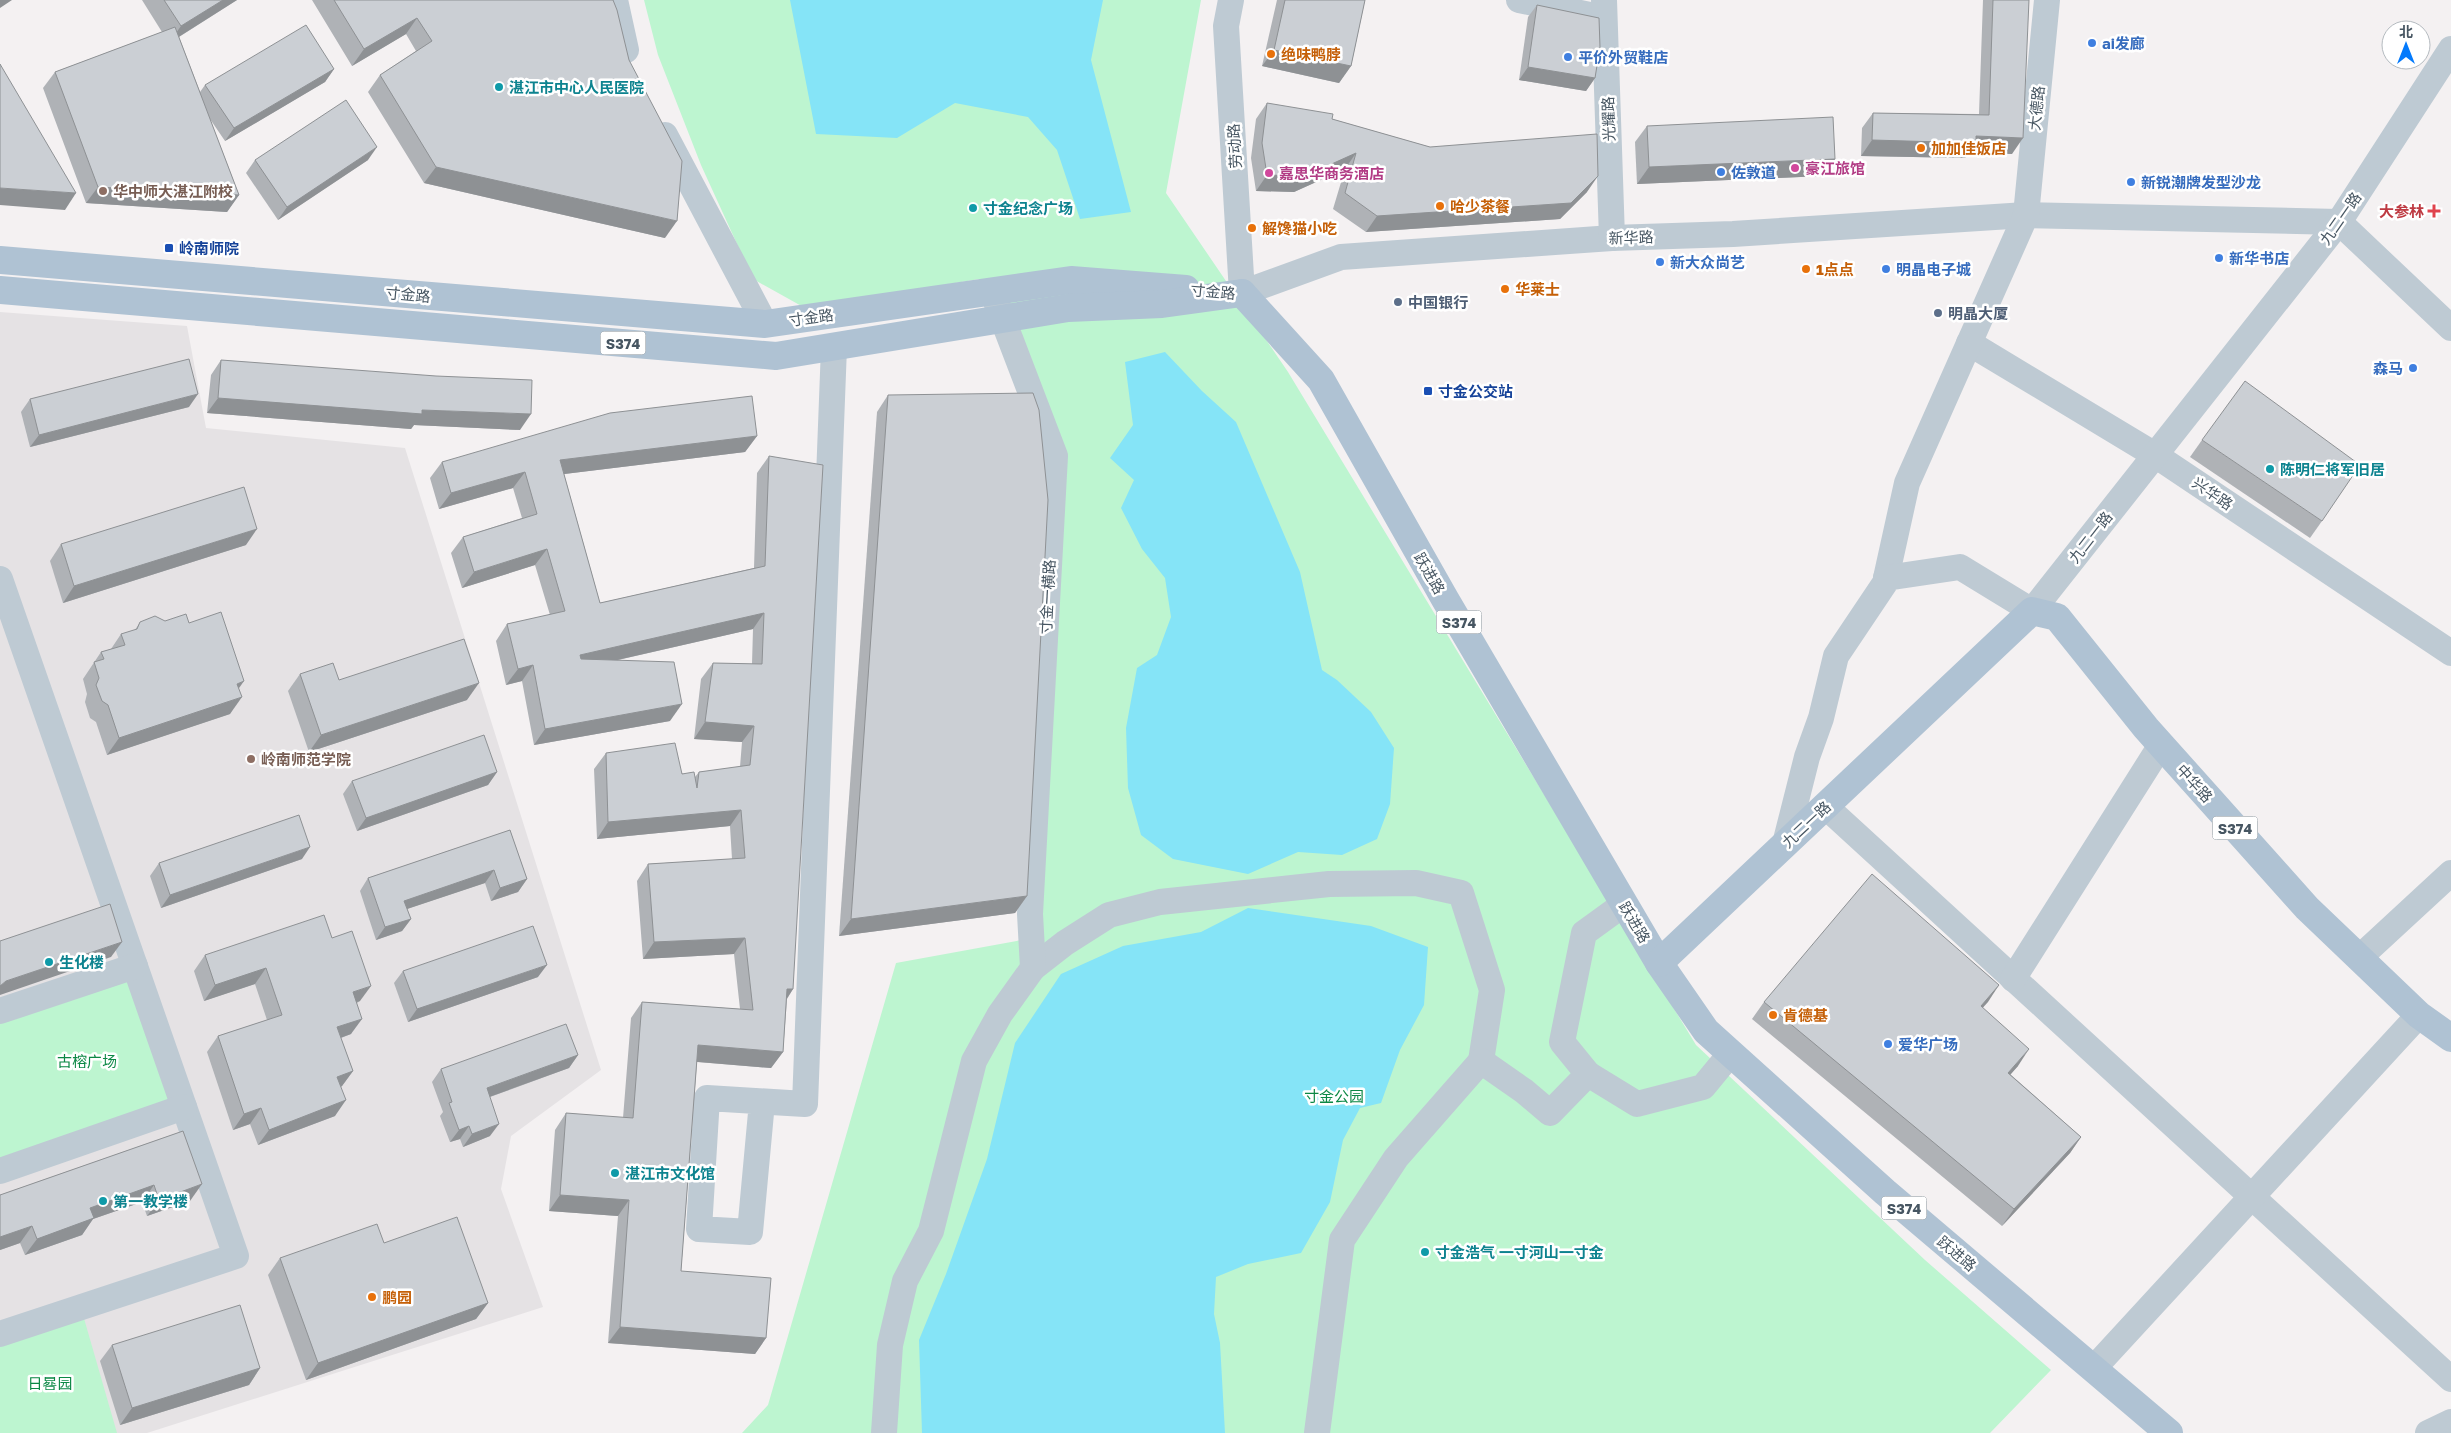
<svg xmlns="http://www.w3.org/2000/svg" width="2451" height="1433" font-family="'Golos Text','Noto Sans SC',sans-serif">
	<style>
		.education { fill: #e5e2e4 }
		.green { fill: #bdf5d0 }
		.water { fill: #85e4f7 }
		.lines { fill: none; stroke-linecap: round; stroke-linejoin: round }
		.minor { stroke: #becad3; stroke-width: 26 }
		.major { stroke: #afc2d3; stroke-width: 28 }
		.wall { fill: #afb2b6 }
		.shaded-wall { fill: #8e9194 }
		.building { fill: #cbcfd4; stroke: #8e9194 }
		.shop-dot { fill: #3f7fe0; stroke: #fff; stroke-width: 2 }
		.food-dot { fill: #e8710a; stroke: #fff; stroke-width: 2 }
		.culture-dot { fill: #0f9aa8; stroke: #fff; stroke-width: 2 }
		.hotel-dot { fill: #d1479c; stroke: #fff; stroke-width: 2 }
		.education-dot { fill: #8d6e63; stroke: #fff; stroke-width: 2 }
		.health-dot { fill: #e0444e; stroke: #fff; stroke-width: 2 }
		.transit-dot { fill: #1a4fb4; stroke: #fff; stroke-width: 2 }
		.service-dot { fill: #5c6f8a; stroke: #fff; stroke-width: 2 }
		.labels { text-anchor: middle; dominant-baseline: central; stroke-width: 5; stroke-linejoin: round; paint-order: stroke }
		.shield { fill: #fff; stroke: #7e8991; stroke-width: 1 }
		.shield-label { font-size: 14px; font-weight: bold; fill: #475662 }
		.shop-label { font-size: 15px; font-weight: bold; fill: #366cbe; stroke: #fff; text-anchor: start }
		.food-label { font-size: 15px; font-weight: bold; fill: #c56008; stroke: #fff; text-anchor: start }
		.culture-label { font-size: 15px; font-weight: bold; fill: #0d838f; stroke: #fff; text-anchor: start }
		.street-label { font-size: 15px; fill: #475662; stroke: #fff }
		.hotel-label { font-size: 15px; font-weight: bold; fill: #b23c85; stroke: #fff; text-anchor: start }
		.education-label { font-size: 15px; font-weight: bold; fill: #785e54; stroke: #fff; text-anchor: start }
		.health-label { font-size: 15px; font-weight: bold; fill: #be3a42; stroke: #fff; text-anchor: end }
		.transit-label { font-size: 15px; font-weight: bold; fill: #164399; stroke: #fff; text-anchor: start }
		.service-label { font-size: 15px; font-weight: bold; fill: #4e5e75; stroke: #fff; text-anchor: start }
		.park-label { font-size: 15px; fill: #0c8845; stroke: #fff }
	</style>
	<rect width="100%" height="100%" fill="#f4f1f2"/>
	<polygon class="education" points="0,312 187,326 206,428 405,448 601,1070 511,1136 501,1189 543,1307 147,1433 0,1433"/>
	<g class="green">
		<polygon points="644,0 1201,0 1166,193 1288,372 1696,1045 1925,1260 2051,1370 1990,1433 742,1433 768,1405 896,963 1038,937 1061,458 979,279 805,308 753,279 701,165 658,55"/>
		<polygon points="135,966 184,1107 0,1171 0,1011"/>
		<polygon points="81,1308 117,1433 0,1433 0,1334"/>
	</g>
	<g class="water">
		<polygon points="790,0 1103,0 1091,60 1131,212 1080,219 1057,150 1028,117 955,103 897,138 816,134"/>
		<polygon points="1165,352 1202,391 1236,422 1300,572 1322,670 1337,680 1371,712 1394,748 1390,804 1377,839 1342,855 1298,852 1248,874 1173,859 1141,835 1128,788 1126,728 1137,668 1157,655 1171,617 1165,578 1142,549 1121,508 1134,480 1110,458 1133,425 1125,362"/>
		<polygon points="1248,908 1371,926 1428,947 1424,1005 1400,1050 1381,1103 1360,1108 1343,1140 1330,1202 1301,1253 1248,1264 1216,1277 1214,1314 1220,1343 1225,1433 922,1433 919,1340 946,1274 987,1159 1015,1043 1061,974 1123,946 1201,932"/>
	</g>
	<g class="lines">
		<g class="minor">
			<polyline points="615,0 626,50"/>
			<polyline points="1231,0 1226,26 1242,293 1341,257 1612,238 1733,234 2026,215 2339,222 2451,328"/>
			<polyline points="1519,0 1604,18"/>
			<polyline points="1604,0 1612,238"/>
			<polyline points="665,135 765,324"/>
			<polyline points="1969,343 2155,455 2451,653"/>
			<polyline points="1886,578 1907,483 2026,215 2047,0"/>
			<polyline points="0,579 236,1256 0,1334"/>
			<polyline points="1825,806 2451,1379"/>
			<polyline points="1785,844 1807,757 1821,718 1836,656 1887,580 1886,578 1960,567 2032,611 2339,222 2451,49"/>
			<polyline points="2359,958 2451,873"/>
			<polyline points="1033,968 1065,943 1109,915 1160,902 1329,884 1416,883 1461,893 1492,990 1481,1061"/>
			<polyline points="2013,979 2161,745"/>
			<polyline points="0,1011 135,966"/>
			<polyline points="1588,1074 1637,1104 1703,1087 1731,1053"/>
			<polyline points="762,1102 750,1232 699,1229 707,1098 805,1104 834,347"/>
			<polyline points="0,1171 184,1107"/>
			<polyline points="2094,1368 2419,1015"/>
			<polyline points="884,1433 890,1345 905,1281 931,1231 974,1061 1000,1014 1033,968 1030,914 1055,456 992,291"/>
			<polyline points="1317,1433 1342,1240 1396,1158 1481,1061 1524,1091 1550,1113 1588,1074 1562,1042 1584,933 1624,904"/>
			<polyline points="2428,1433 2451,1422"/>
		</g>
		<g class="major">
			<polyline points="0,260 765,324 1071,280 1186,289"/>
			<polyline points="0,290 776,356 1068,308 1162,304 1242,293"/>
			<polyline points="1242,293 1321,380 1445,599 1659,963 1706,1031 1885,1192 2169,1433"/>
			<polyline points="1659,963 2032,611 2057,617 2146,728 2307,908 2419,1015 2451,1038"/>
		</g>
	</g>
	<g class="wall">
		<polygon points="142,0 237,0 179,37 200,92 205,85 334,69 325,82 225,141 210,119 239,195 227,212 86,203 43,88 55,72 162,32"/>
		<polygon points="312,0 613,0 665,238 424,183 368,92 380,75 416,51 406,34 352,66"/>
		<polygon points="1277,0 1365,0 1351,66 1339,83 1262,66"/>
		<polygon points="1983,0 2029,0 2012,154 1969,152 1965,158 1861,156 1862,128 1873,113 1979,114"/>
		<polygon points="1537,5 1595,78 1586,91 1519,80 1528,17"/>
		<polygon points="1267,103 1332,119 1587,192 1560,219 1366,232 1333,209 1345,169 1294,192 1256,191 1251,158 1256,119"/>
		<polygon points="1647,126 1835,159 1823,176 1637,184 1635,142"/>
		<polygon points="255,160 368,160 278,220 246,173"/>
		<polygon points="221,360 520,430 414,425 411,429 207,413 211,375"/>
		<polygon points="888,395 1027,896 1015,913 839,936 877,412"/>
		<polygon points="30,399 189,407 30,447 21,412"/>
		<polygon points="757,436 745,452 564,474 600,603 754,568 757,473 769,456 793,989 787,999 783,1052 771,1068 697,1062 681,1271 766,1338 755,1354 608,1343 618,1216 549,1211 555,1130 566,1113 623,1118 631,1018 642,1002 740,1009 734,954 643,959 637,881 648,864 732,859 730,826 597,839 594,769 606,753 695,777 699,772 740,767 742,742 694,739 701,679 713,663 752,664 753,629 618,660 670,721 534,745 522,681 506,685 496,641 507,624 550,615 535,565 462,588 451,553 463,537 522,518 513,488 439,509 430,478 442,462"/>
		<polygon points="2202,440 2322,521 2310,538 2190,457"/>
		<polygon points="61,544 246,545 63,603 50,561"/>
		<polygon points="165,621 189,623 239,689 230,714 107,755 96,722 90,718 85,702 87,694 83,679 101,652 111,649 121,634 135,630 140,622"/>
		<polygon points="300,674 339,680 467,700 309,752 288,691"/>
		<polygon points="497,772 488,785 357,831 343,794 352,781"/>
		<polygon points="510,830 527,879 518,892 491,901 485,883 407,909 411,919 402,931 376,940 360,891 368,878"/>
		<polygon points="302,859 161,908 150,876 159,863"/>
		<polygon points="332,938 360,1001 357,1003 351,1034 341,1038 353,1071 342,1086 341,1087 335,1116 258,1145 250,1124 233,1130 207,1052 218,1036 267,1020 255,984 204,1001 194,971 205,955"/>
		<polygon points="403,971 538,977 408,1022 394,983"/>
		<polygon points="1999,985 1982,1008 2018,1066 2010,1074 2081,1137 2070,1153 2002,1226 1752,1019 1764,1002"/>
		<polygon points="578,1055 569,1068 490,1097 490,1136 463,1147 460,1139 450,1142 440,1116 443,1112 432,1082 441,1069"/>
		<polygon points="183,1131 190,1201 147,1216 142,1202 93,1219 82,1235 25,1255 20,1243 0,1250 0,1195"/>
		<polygon points="384,1243 488,1303 476,1319 306,1380 268,1275 280,1258"/>
		<polygon points="112,1345 260,1368 249,1385 120,1425 100,1361"/>
	</g>
	<g class="shaded-wall">
		<polygon points="0,0 12,0 0,8"/>
		<polygon points="223,0 237,0 169,43 181,26"/>
		<polygon points="417,18 406,34 352,66 364,49"/>
		<polygon points="1274,50 1351,66 1339,83 1262,66"/>
		<polygon points="1528,67 1595,78 1586,91 1519,80"/>
		<polygon points="334,69 325,82 225,141 234,128"/>
		<polygon points="1976,136 2023,138 2012,154 1969,152 1965,158 1861,156 1872,140"/>
		<polygon points="377,147 368,160 278,220 287,207"/>
		<polygon points="1356,153 1345,169 1294,192 1256,191 1267,175"/>
		<polygon points="1835,159 1823,176 1637,184 1649,167"/>
		<polygon points="436,167 677,221 665,238 424,183"/>
		<polygon points="1598,176 1587,192 1560,219 1366,232 1377,216"/>
		<polygon points="98,187 239,195 227,212 86,203"/>
		<polygon points="0,188 76,193 65,210 0,205"/>
		<polygon points="198,394 189,407 30,447 39,435"/>
		<polygon points="218,398 422,410 531,414 520,430 414,425 411,429 207,413"/>
		<polygon points="757,436 745,452 548,476 560,460"/>
		<polygon points="525,472 513,488 439,509 451,493"/>
		<polygon points="257,529 246,545 63,603 74,586"/>
		<polygon points="547,549 535,565 462,588 474,572"/>
		<polygon points="764,613 753,629 569,671 580,655"/>
		<polygon points="533,665 522,681 506,685 518,669"/>
		<polygon points="244,681 232,698 237,684"/>
		<polygon points="479,683 467,700 309,752 321,735"/>
		<polygon points="242,697 230,714 107,755 119,738"/>
		<polygon points="682,704 670,721 534,745 545,729"/>
		<polygon points="705,722 754,726 742,742 694,739"/>
		<polygon points="497,772 488,785 357,831 366,818"/>
		<polygon points="741,810 730,826 597,839 608,822"/>
		<polygon points="310,847 302,859 161,908 170,895"/>
		<polygon points="494,870 485,883 395,913 404,901"/>
		<polygon points="527,879 518,892 491,901 500,888"/>
		<polygon points="1027,896 1015,913 839,936 851,919"/>
		<polygon points="411,919 402,931 376,940 385,927"/>
		<polygon points="745,938 734,954 643,959 654,942"/>
		<polygon points="122,942 111,957 0,995 0,986 6,981"/>
		<polygon points="547,965 538,977 408,1022 417,1009"/>
		<polygon points="266,968 255,984 204,1001 215,985"/>
		<polygon points="1999,985 1988,1002 1969,1023 1981,1006"/>
		<polygon points="371,986 360,1001 342,1007 353,992"/>
		<polygon points="787,989 793,989 782,1006"/>
		<polygon points="362,1019 351,1034 326,1043 337,1027"/>
		<polygon points="698,1045 783,1052 771,1068 687,1061"/>
		<polygon points="2029,1049 2018,1066 1997,1090 2008,1073"/>
		<polygon points="578,1055 569,1068 478,1101 487,1088"/>
		<polygon points="353,1071 342,1086 326,1092 337,1077"/>
		<polygon points="346,1100 335,1116 258,1145 269,1130"/>
		<polygon points="261,1108 250,1124 233,1130 244,1114"/>
		<polygon points="499,1124 490,1136 463,1147 472,1134"/>
		<polygon points="469,1126 460,1139 450,1142 459,1130"/>
		<polygon points="2081,1137 2070,1153 2002,1226 2014,1209"/>
		<polygon points="202,1184 190,1201 147,1216 159,1200"/>
		<polygon points="154,1185 142,1202 93,1219 82,1235 25,1255 37,1239 90,1208"/>
		<polygon points="560,1195 629,1200 618,1216 549,1211"/>
		<polygon points="32,1226 20,1243 0,1250 0,1237"/>
		<polygon points="488,1303 476,1319 306,1380 318,1363"/>
		<polygon points="620,1327 766,1338 755,1354 608,1343"/>
		<polygon points="260,1368 249,1385 120,1425 132,1408"/>
	</g>
	<g class="building">
		<polygon points="164,0 223,0 181,26"/>
		<polygon points="334,0 613,0 617,10 629,60 682,161 677,221 436,167 380,75 432,41 417,18 364,49"/>
		<polygon points="1285,0 1365,0 1351,66 1274,50"/>
		<polygon points="1993,0 2029,0 2023,138 1976,136 1976,143 1872,140 1873,113 1989,115"/>
		<polygon points="1537,5 1599,18 1600,47 1595,78 1528,67"/>
		<polygon points="306,25 334,69 234,128 205,85"/>
		<polygon points="175,27 239,195 98,187 55,72"/>
		<polygon points="0,64 76,193 0,188"/>
		<polygon points="346,100 377,147 287,207 255,160"/>
		<polygon points="1267,103 1333,114 1332,119 1430,147 1597,134 1598,176 1571,203 1377,216 1345,193 1356,153 1305,176 1267,175 1262,143"/>
		<polygon points="1833,117 1835,159 1649,167 1647,126"/>
		<polygon points="189,359 198,394 39,435 30,399"/>
		<polygon points="221,360 436,376 532,380 531,414 422,410 422,414 218,398"/>
		<polygon points="2245,381 2360,465 2322,521 2202,440"/>
		<polygon points="1033,393 1039,410 1048,500 1027,896 851,919 888,395"/>
		<polygon points="752,396 757,436 560,460 600,603 765,566 769,456 823,465 793,989 787,989 783,1052 698,1045 681,1271 771,1278 766,1338 620,1327 629,1200 560,1195 566,1113 633,1118 642,1002 753,1010 745,938 654,942 648,864 745,858 741,810 608,822 606,753 675,743 682,774 694,772 697,788 699,772 750,765 754,726 705,722 713,663 762,664 764,613 580,655 581,659 674,662 682,704 545,729 533,665 518,669 507,624 565,611 547,549 474,572 463,537 537,514 525,472 451,493 442,462 610,413"/>
		<polygon points="244,487 257,529 74,586 61,544"/>
		<polygon points="221,612 244,681 237,684 242,697 119,738 108,705 102,701 96,685 99,678 94,662 104,659 101,652 125,645 121,634 137,629 140,622 155,616 165,621 186,614 189,623"/>
		<polygon points="464,639 479,683 321,735 300,674 333,663 339,680"/>
		<polygon points="484,735 497,772 366,818 352,781"/>
		<polygon points="299,815 310,847 170,895 159,863"/>
		<polygon points="510,830 527,879 500,888 494,870 404,901 411,919 385,927 368,878"/>
		<polygon points="1872,874 1999,985 1981,1006 2029,1049 2008,1073 2081,1137 2014,1209 1764,1002"/>
		<polygon points="110,904 122,942 6,981 0,986 0,941"/>
		<polygon points="324,915 332,938 352,931 371,986 353,992 362,1019 337,1027 353,1071 337,1077 346,1100 269,1130 261,1108 244,1114 218,1036 282,1015 266,968 215,985 205,955"/>
		<polygon points="533,926 547,965 417,1009 403,971"/>
		<polygon points="566,1024 578,1055 487,1088 499,1124 472,1134 469,1126 459,1130 449,1103 452,1102 441,1069"/>
		<polygon points="183,1131 202,1184 159,1200 154,1185 90,1208 94,1218 37,1239 32,1226 0,1237 0,1195"/>
		<polygon points="457,1217 488,1303 318,1363 280,1258 377,1224 384,1243"/>
		<polygon points="240,1305 260,1368 132,1408 112,1345"/>
	</g>
	<g class="shop-dot">
		<circle cx="2092" cy="43" r="5"/>
		<circle cx="1568" cy="57" r="5"/>
		<circle cx="1721" cy="172" r="5"/>
		<circle cx="2131" cy="182" r="5"/>
		<circle cx="2219" cy="258" r="5"/>
		<circle cx="1660" cy="262" r="5"/>
		<circle cx="1886" cy="269" r="5"/>
		<circle cx="2413" cy="368" r="5"/>
		<circle cx="1888" cy="1044" r="5"/>
	</g>
	<g class="food-dot">
		<circle cx="1271" cy="54" r="5"/>
		<circle cx="1921" cy="148" r="5"/>
		<circle cx="1440" cy="206" r="5"/>
		<circle cx="1252" cy="228" r="5"/>
		<circle cx="1806" cy="269" r="5"/>
		<circle cx="1505" cy="289" r="5"/>
		<circle cx="1773" cy="1015" r="5"/>
		<circle cx="372" cy="1297" r="5"/>
	</g>
	<g class="culture-dot">
		<circle cx="499" cy="87" r="5"/>
		<circle cx="973" cy="208" r="5"/>
		<circle cx="2270" cy="469" r="5"/>
		<circle cx="49" cy="962" r="5"/>
		<circle cx="615" cy="1173" r="5"/>
		<circle cx="103" cy="1201" r="5"/>
		<circle cx="1425" cy="1252" r="5"/>
	</g>
	<g class="hotel-dot">
		<circle cx="1795" cy="168" r="5"/>
		<circle cx="1269" cy="173" r="5"/>
	</g>
	<g class="education-dot">
		<circle cx="103" cy="191" r="5"/>
		<circle cx="251" cy="759" r="5"/>
	</g>
	<path class="health-dot" d="M2431.5 203.5h5v5h5v5h-5v5h-5v-5h-5v-5h5z"/>
	<g class="transit-dot">
		<rect x="164" y="243" width="10" height="10" rx="2.5"/>
		<rect x="1423" y="386" width="10" height="10" rx="2.5"/>
	</g>
	<g class="service-dot">
		<circle cx="1398" cy="302" r="5"/>
		<circle cx="1938" cy="313" r="5"/>
	</g>
	<g class="labels">
		<g class="shield">
			<rect x="600.5" y="331.5" width="45" height="23" rx="4"/>
			<rect x="1436.5" y="610.5" width="45" height="23" rx="4"/>
			<rect x="2212.5" y="816.5" width="45" height="23" rx="4"/>
			<rect x="1881.5" y="1196.5" width="45" height="23" rx="4"/>
		</g>
		<g class="shield-label">
			<text x="623" y="343">S374</text>
			<text x="1459" y="622">S374</text>
			<text x="2235" y="828">S374</text>
			<text x="1904" y="1208">S374</text>
		</g>
		<g class="shop-label">
			<text x="2102" y="43">ai发廊</text>
			<text x="1578" y="57">平价外贸鞋店</text>
			<text x="1731" y="172">佐敦道</text>
			<text x="2141" y="182">新锐潮牌发型沙龙</text>
			<text x="2229" y="258">新华书店</text>
			<text x="1670" y="262">新大众尚艺</text>
			<text x="1896" y="269">明晶电子城</text>
			<text x="2403" y="368" text-anchor="end">森马</text>
			<text x="1898" y="1044">爱华广场</text>
		</g>
		<g class="food-label">
			<text x="1281" y="54">绝味鸭脖</text>
			<text x="1931" y="148">加加佳饭店</text>
			<text x="1450" y="206">哈少茶餐</text>
			<text x="1262" y="228">解馋猫小吃</text>
			<text x="1816" y="269">1点点</text>
			<text x="1515" y="289">华莱士</text>
			<text x="1783" y="1015">肯德基</text>
			<text x="382" y="1297">鹏园</text>
		</g>
		<g class="culture-label">
			<text x="509" y="87">湛江市中心人民医院</text>
			<text x="983" y="208">寸金纪念广场</text>
			<text x="2280" y="469">陈明仁将军旧居</text>
			<text x="59" y="962">生化楼</text>
			<text x="625" y="1173">湛江市文化馆</text>
			<text x="113" y="1201">第一教学楼</text>
			<text x="1435" y="1252">寸金浩气 一寸河山一寸金</text>
		</g>
		<g class="street-label">
			<text transform="translate(2036 108) rotate(-84)">大德路</text>
			<text transform="translate(1608 119) rotate(-92)">光耀路</text>
			<text transform="translate(1234 146) rotate(-93)">劳动路</text>
			<text transform="translate(2340 218) rotate(-55)">九二一路</text>
			<text transform="translate(1631 237) rotate(-2)">新华路</text>
			<text transform="translate(1213 291) rotate(5)">寸金路</text>
			<text transform="translate(408 294) rotate(5)">寸金路</text>
			<text transform="translate(811 317) rotate(-8)">寸金路</text>
			<text transform="translate(2213 493) rotate(34)">兴华路</text>
			<text transform="translate(2090 537) rotate(-52)">九二一路</text>
			<text transform="translate(1430 573) rotate(60)">跃进路</text>
			<text transform="translate(1047 597) rotate(-87)">寸金一横路</text>
			<text transform="translate(2195 783) rotate(48)">中华路</text>
			<text transform="translate(1806 824) rotate(-43)">九二一路</text>
			<text transform="translate(1635 922) rotate(59)">跃进路</text>
			<text transform="translate(1957 1253) rotate(40)">跃进路</text>
		</g>
		<g class="hotel-label">
			<text x="1805" y="168">豪江旅馆</text>
			<text x="1279" y="173">嘉思华商务酒店</text>
		</g>
		<g class="education-label">
			<text x="113" y="191">华中师大湛江附校</text>
			<text x="261" y="759">岭南师范学院</text>
		</g>
		<g class="health-label">
			<text x="2424" y="211">大参林</text>
		</g>
		<g class="transit-label">
			<text x="179" y="248">岭南师院</text>
			<text x="1438" y="391">寸金公交站</text>
		</g>
		<g class="service-label">
			<text x="1408" y="302">中国银行</text>
			<text x="1948" y="313">明晶大厦</text>
		</g>
		<g class="park-label">
			<text x="87" y="1061">古榕广场</text>
			<text x="1334" y="1096">寸金公园</text>
			<text x="50" y="1383">日晷园</text>
		</g>
	</g>
	<g transform="translate(2406 45)"><circle r="24" fill="#ffffff" stroke="#b5bbc0"/>
	<path d="M0-4L9 19L0 12L-9 19Z" fill="#047afc"/>
	<text y="-8" font-size="14" font-weight="bold" text-anchor="middle" fill="#475662">北</text>
	</g>
</svg>
